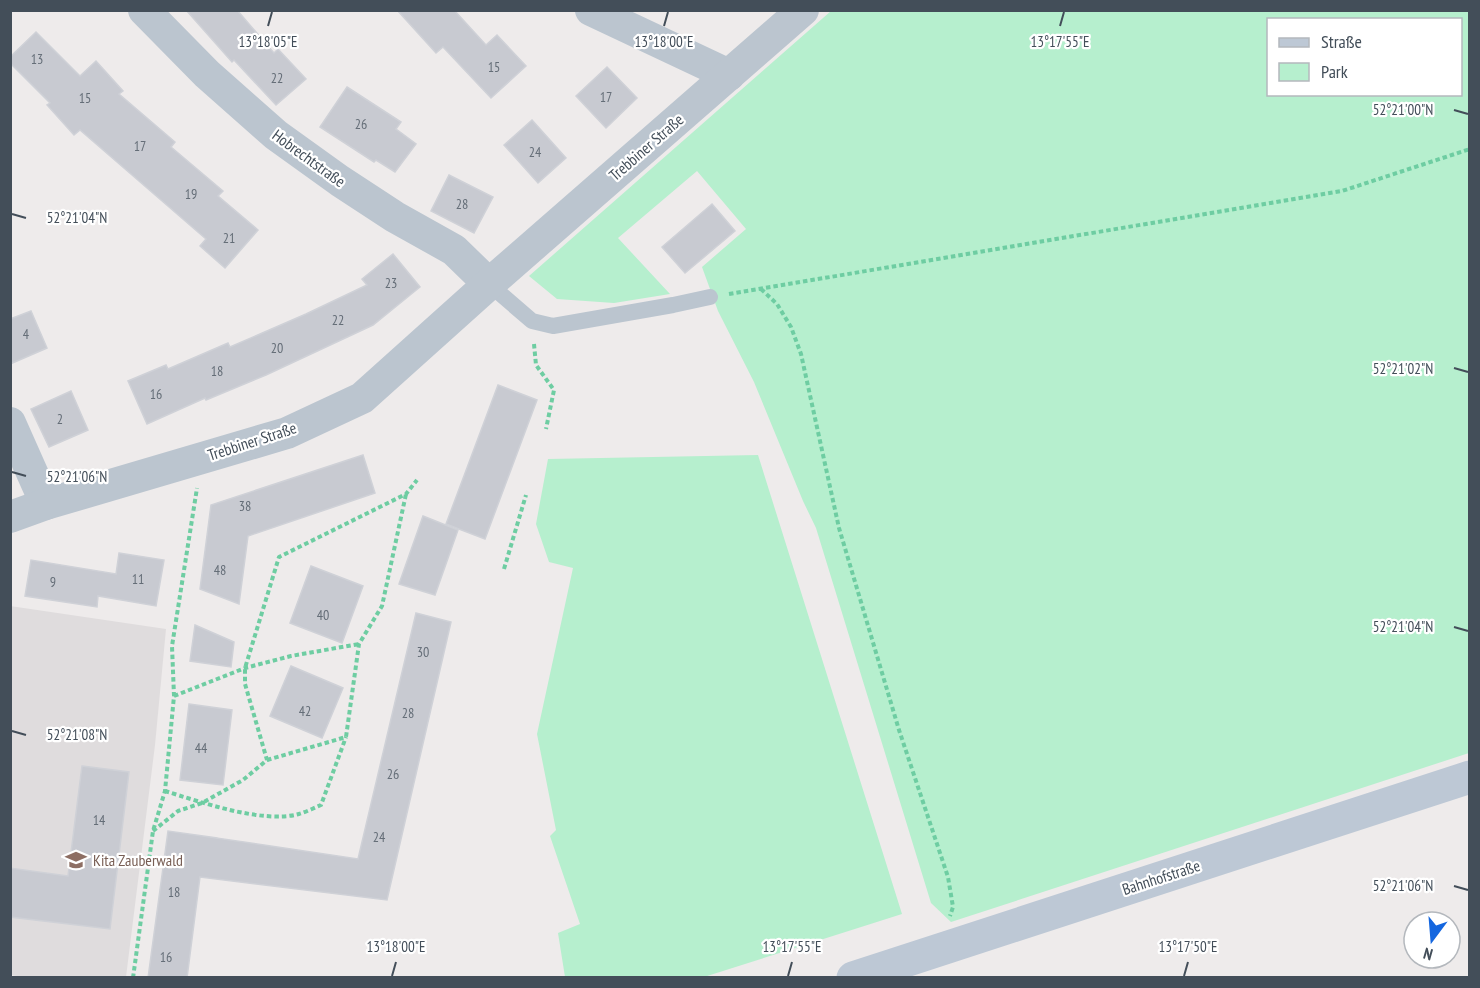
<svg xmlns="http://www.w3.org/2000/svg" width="1480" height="988" font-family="'PT Sans Narrow',sans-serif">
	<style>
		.education { fill: #dfdcdd }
		.green { fill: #b6efce; fill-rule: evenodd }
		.building { fill: #c8cad1; stroke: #cfd1d7; stroke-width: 1.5 }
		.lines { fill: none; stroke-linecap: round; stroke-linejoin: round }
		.path { stroke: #6ecda2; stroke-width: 4; stroke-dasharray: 4.5 3; stroke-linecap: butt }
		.service { stroke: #bbc5cf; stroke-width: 16 }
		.minor { stroke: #bbc5cf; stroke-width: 32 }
		.secondary { stroke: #bdc8d5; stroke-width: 33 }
		.ticks { fill: none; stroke: #434e59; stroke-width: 2 }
		.labels { text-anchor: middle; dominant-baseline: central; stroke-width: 4.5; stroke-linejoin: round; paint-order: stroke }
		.number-label { font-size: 14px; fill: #646d77 }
		.street-label { font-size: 16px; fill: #434e59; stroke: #fff }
		.education-label { font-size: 16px; fill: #785e54; stroke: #fff; text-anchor: start }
		.ticks-label { font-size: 15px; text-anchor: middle; fill: #434e59; stroke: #fff; stroke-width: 4.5; stroke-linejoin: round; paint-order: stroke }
	</style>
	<rect width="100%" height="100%" fill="#eeebeb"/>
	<polygon class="education" points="10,606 166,629 155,745 126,977 30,978 11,975"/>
	<g class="green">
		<path d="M831,11H1469V753L951,922L931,903L816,528L803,501L754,382L718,311L702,267L746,229L697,171L618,238L670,294L614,303L557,299L529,276ZM1268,20H1460V94H1268Z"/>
		<polygon points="758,455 902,914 704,977 565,977 558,933 580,924 550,836 556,830 537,734 573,568 549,562 536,524 548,459"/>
	</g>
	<g class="building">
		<polygon points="186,10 237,10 274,53 278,49 306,79 276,105 234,60 232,62"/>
		<polygon points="397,10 454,10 486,45 497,35 526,66 491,98 443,47 436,53"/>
		<polygon points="36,32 80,76 96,61 123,91 119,94 175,142 171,147 223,191 218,196 258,230 225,268 200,246 206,239 80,130 74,135 47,105 50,103 10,63 10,57"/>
		<polygon points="607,67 637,98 606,128 576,96"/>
		<polygon points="347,87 401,122 396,129 416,144 395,172 376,160 374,162 320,127"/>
		<polygon points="532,120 566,158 538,183 504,145"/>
		<polygon points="449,175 493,197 474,233 431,211"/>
		<polygon points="712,204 735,231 685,273 662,247"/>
		<polygon points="393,254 420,287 373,325 266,375 206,400 205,398 147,424 128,381 166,365 168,369 228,343 230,347 306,314 367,285 362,279"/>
		<polygon points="31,311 47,348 10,364 10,319"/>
		<polygon points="498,385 537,400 485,539 446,524"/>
		<polygon points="71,391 88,430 49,447 31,409"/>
		<polygon points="363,455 375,493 248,536 239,604 200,589 211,505"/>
		<polygon points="423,516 458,530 435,595 399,584"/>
		<polygon points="119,553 164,560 156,606 98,596 97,607 25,596 31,560 116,574"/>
		<polygon points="311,566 363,586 342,643 290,623"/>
		<polygon points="416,613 451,622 387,900 200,877 187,978 148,978 168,831 217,838 217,839 217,838 358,859"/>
		<polygon points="195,625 234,642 231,667 190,661"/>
		<polygon points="291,666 343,688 322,738 270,716"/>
		<polygon points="189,704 232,710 223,785 180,780"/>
		<polygon points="82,766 129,772 110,929 10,917 10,868 68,876"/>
	</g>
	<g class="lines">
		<g class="path">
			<polyline points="761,289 777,304 791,327 801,354 839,528 899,730 948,877 953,907 950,916"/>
			<polyline points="729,294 1342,191 1470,149"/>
			<polyline points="534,344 536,365 554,390 546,429"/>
			<polyline points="504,569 526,495"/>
			<polyline points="174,696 245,668 291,656 359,644"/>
			<polyline points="267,760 346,737 359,644 382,606 406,494"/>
			<path d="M165,791C201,802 262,824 299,814C306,812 314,808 321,805L346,737"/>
			<polyline points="153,831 178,811 202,803 243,780 267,760 245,684 245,668 279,557 406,494 417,480"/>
			<polyline points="133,978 153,831 165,791 174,696 172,646 197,488"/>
		</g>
		<polyline class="service" points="489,284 532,321 553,326 673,305 710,297"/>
		<g class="minor">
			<polyline points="144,10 207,74 276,135 340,181 395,217 454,250 489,284"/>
			<polyline points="591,10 729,75"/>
			<polyline points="10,423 46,504"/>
			<polyline points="10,517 46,504 287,433 362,398 489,284 803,10"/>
		</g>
		<polyline class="secondary" points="853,978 1470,777"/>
	</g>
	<path class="ticks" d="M268,26L272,12M664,26L668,12M1060,26L1064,12M1454,110L1468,114M12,214L26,218M1454,368L1468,372M12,472L26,476M1454,627L1468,631M12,731L26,735M1454,886L1468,890M392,976L396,962M788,976L792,962M1184,976L1188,962"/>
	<defs>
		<symbol id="school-bare" viewBox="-9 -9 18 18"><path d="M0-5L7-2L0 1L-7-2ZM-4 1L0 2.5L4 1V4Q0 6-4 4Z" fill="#8d6e63" stroke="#fff" stroke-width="2.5" paint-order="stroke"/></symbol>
	</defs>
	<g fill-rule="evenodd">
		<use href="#school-bare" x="61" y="845" width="30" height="30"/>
	</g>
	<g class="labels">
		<g class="number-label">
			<text x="37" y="59">13</text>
			<text x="494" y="67">15</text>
			<text x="277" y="78">22</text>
			<text x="606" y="97">17</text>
			<text x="85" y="98">15</text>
			<text x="361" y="124">26</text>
			<text x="140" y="146">17</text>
			<text x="535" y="152">24</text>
			<text x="191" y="194">19</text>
			<text x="462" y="204">28</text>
			<text x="229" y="238">21</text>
			<text x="391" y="283">23</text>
			<text x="338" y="320">22</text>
			<text x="26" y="334">4</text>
			<text x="277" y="348">20</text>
			<text x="217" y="371">18</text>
			<text x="156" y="394">16</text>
			<text x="60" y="419">2</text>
			<text x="245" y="506">38</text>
			<text x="220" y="570">48</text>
			<text x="138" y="579">11</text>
			<text x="53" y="582">9</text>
			<text x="323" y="615">40</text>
			<text x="423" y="652">30</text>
			<text x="305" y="711">42</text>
			<text x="408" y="713">28</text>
			<text x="201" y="748">44</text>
			<text x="393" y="774">26</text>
			<text x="99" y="820">14</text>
			<text x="379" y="837">24</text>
			<text x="174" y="892">18</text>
			<text x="166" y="957">16</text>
		</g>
		<g class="street-label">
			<text transform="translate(646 147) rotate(-41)">Trebbiner Straße</text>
			<text transform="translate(309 158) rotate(36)">Hobrechtstraße</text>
			<text transform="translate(252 441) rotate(-18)">Trebbiner Straße</text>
			<text transform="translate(1161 877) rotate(-18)">Bahnhofstraße</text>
		</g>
		<g class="education-label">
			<text x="93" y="860">Kita Zauberwald</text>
		</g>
	</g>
	<g class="ticks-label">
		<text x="268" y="47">13°18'05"E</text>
		<text x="664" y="47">13°18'00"E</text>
		<text x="1060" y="47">13°17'55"E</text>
		<text x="1403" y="115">52°21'00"N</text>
		<text x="77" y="223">52°21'04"N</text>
		<text x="1403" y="374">52°21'02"N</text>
		<text x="77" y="482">52°21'06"N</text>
		<text x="1403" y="632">52°21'04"N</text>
		<text x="77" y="740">52°21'08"N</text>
		<text x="1403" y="891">52°21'06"N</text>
		<text x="396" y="952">13°18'00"E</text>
		<text x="792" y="952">13°17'55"E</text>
		<text x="1188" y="952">13°17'50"E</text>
	</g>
	<rect width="1480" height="988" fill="none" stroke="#434e59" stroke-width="24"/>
	<rect x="1267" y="18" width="195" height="78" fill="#ffffff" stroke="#b4b8bd" stroke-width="1.5"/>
	<rect x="1279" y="38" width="30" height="9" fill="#bdc8d5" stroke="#b4b8bd" stroke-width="1.5"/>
	<text x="1321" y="48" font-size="18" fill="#434e59">Straße</text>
	<rect x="1279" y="63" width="30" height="18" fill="#b6efce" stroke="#b4b8bd" stroke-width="1.5"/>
	<text x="1321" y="78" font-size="18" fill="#434e59">Park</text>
	<g transform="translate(1432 940) rotate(196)"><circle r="28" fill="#ffffff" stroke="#b4b8bd" stroke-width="1.5"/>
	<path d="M0-4.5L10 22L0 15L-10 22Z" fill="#1466df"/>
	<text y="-9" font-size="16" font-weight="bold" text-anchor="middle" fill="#434e59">N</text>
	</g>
</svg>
